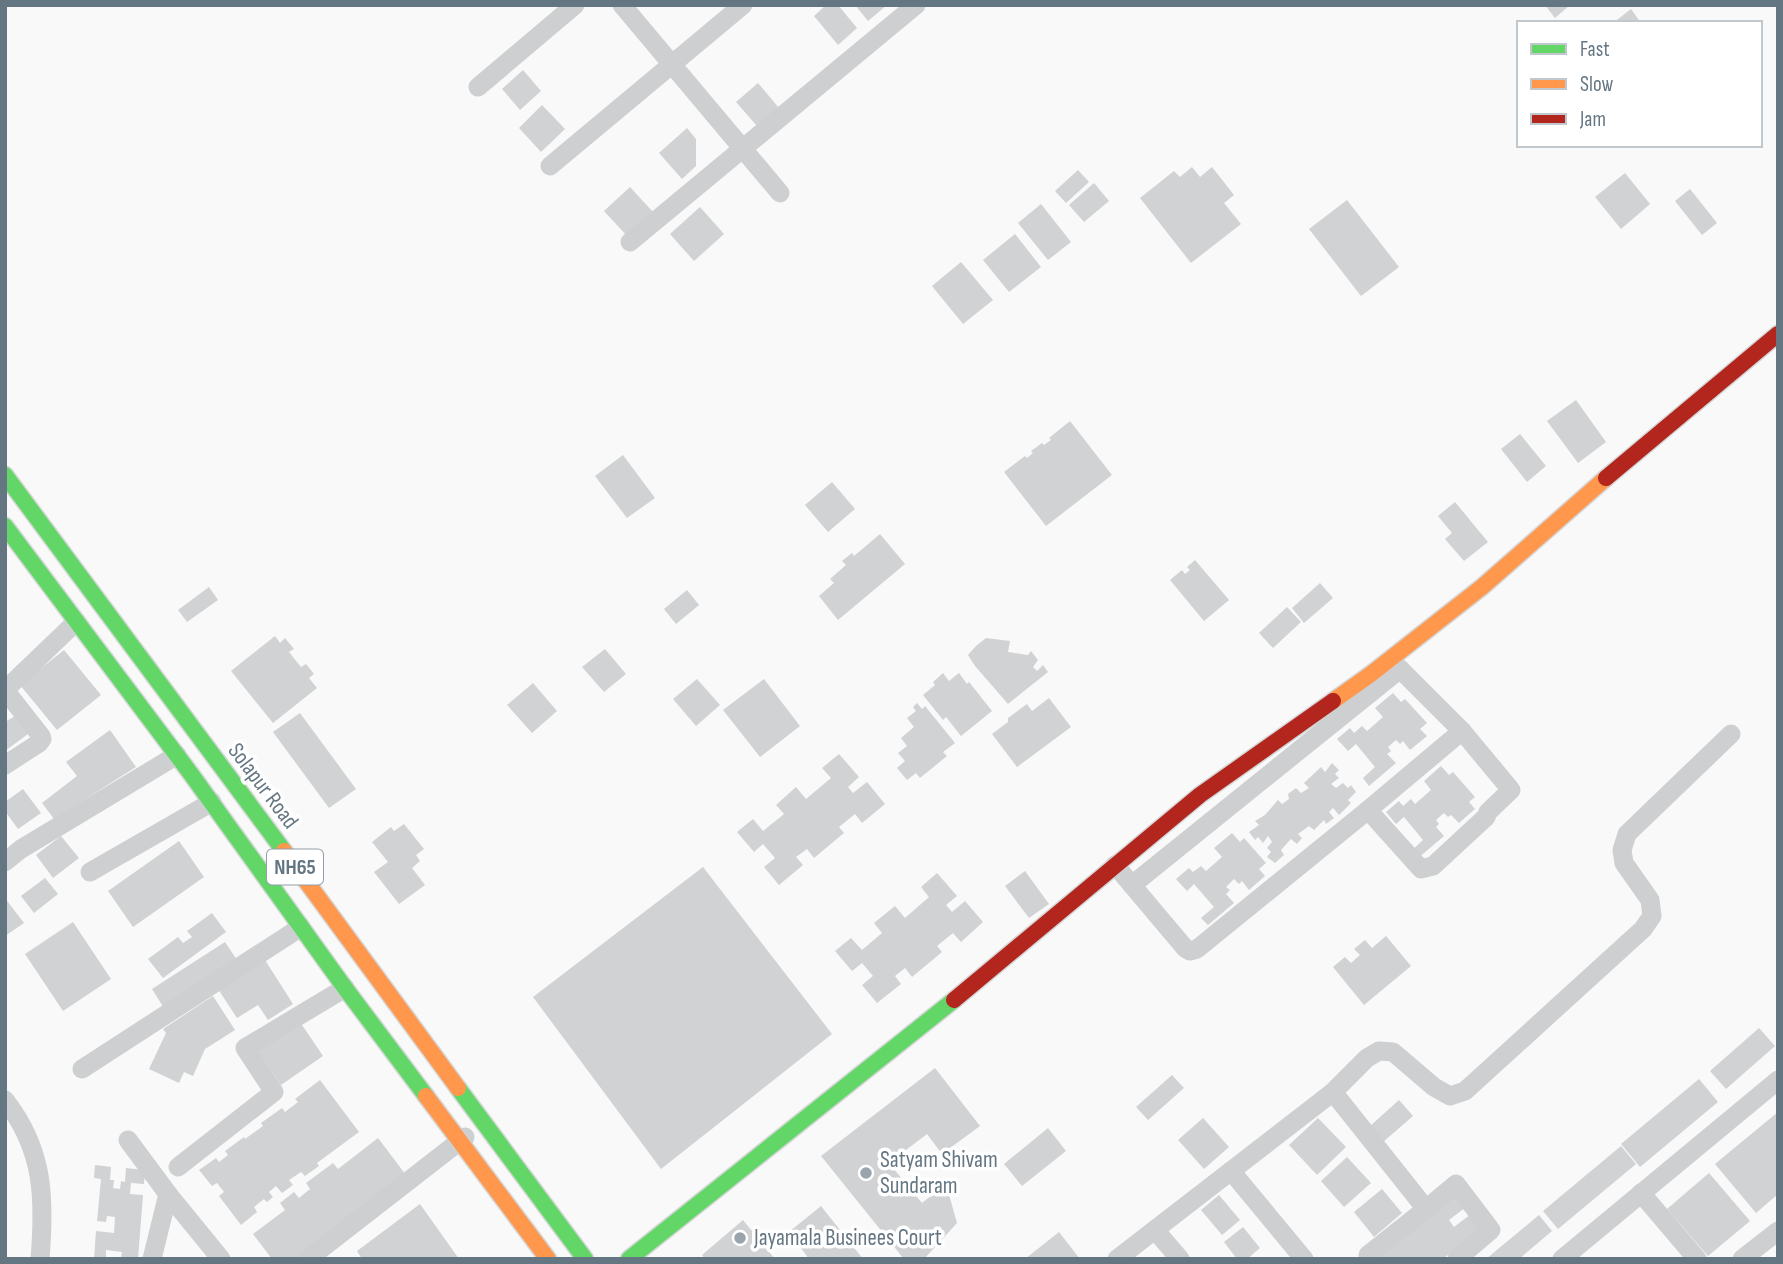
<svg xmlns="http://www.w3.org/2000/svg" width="1783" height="1264" font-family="'Sofia Sans Condensed',sans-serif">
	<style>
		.building { fill: #d0d2d3 }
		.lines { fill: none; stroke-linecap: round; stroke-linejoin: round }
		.fast-casing { stroke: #d5d6d7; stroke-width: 19 }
		.slow-casing { stroke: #d5d6d7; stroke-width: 19 }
		.jam-casing { stroke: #d5d6d7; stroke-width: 19 }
		.street { stroke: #cecfd0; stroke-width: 19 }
		.fast { stroke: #63d668; stroke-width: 16 }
		.slow { stroke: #ff974d; stroke-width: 16 }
		.jam { stroke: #b3261e; stroke-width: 16 }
		.poi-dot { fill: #99a4ac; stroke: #fff; stroke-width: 2.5 }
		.labels { text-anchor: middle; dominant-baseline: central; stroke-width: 7; stroke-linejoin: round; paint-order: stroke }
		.shield { fill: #fff; stroke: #939fa8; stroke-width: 2 }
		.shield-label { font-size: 21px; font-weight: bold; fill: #657683 }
		.street-label { font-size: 23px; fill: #657683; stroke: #fff }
		.poi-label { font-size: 23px; fill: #657683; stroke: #fff; text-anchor: start }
	</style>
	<rect width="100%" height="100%" fill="#f9f9f9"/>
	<g class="building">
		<polygon points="826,5 838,5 857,28 838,45 814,16"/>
		<polygon points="855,5 887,5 868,21"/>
		<polygon points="1545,5 1570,5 1555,18"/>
		<polygon points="1631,9 1641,23 1613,23"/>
		<polygon points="523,70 541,91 520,110 502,89"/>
		<polygon points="758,83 779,108 757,126 736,102"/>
		<polygon points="542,105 565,129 541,152 519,128"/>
		<polygon points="687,128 696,139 696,166 682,179 659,153"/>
		<polygon points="1192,167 1200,177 1212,167 1234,195 1224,203 1241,224 1191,263 1140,198 1174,171 1180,177"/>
		<polygon points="1078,170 1089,182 1066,203 1055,191"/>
		<polygon points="1625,173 1650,204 1621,229 1595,197"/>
		<polygon points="1094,183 1109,201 1084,222 1069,205"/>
		<polygon points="630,187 653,212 627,236 604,211"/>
		<polygon points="1690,189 1717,223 1702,235 1675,201"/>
		<polygon points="1347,200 1399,267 1361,296 1309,229"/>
		<polygon points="1041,204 1071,242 1048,260 1018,223"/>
		<polygon points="700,207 724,234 694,261 670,234"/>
		<polygon points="1015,234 1041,267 1009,292 983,260"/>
		<polygon points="961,262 993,300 963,324 932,286"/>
		<polygon points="1576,400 1606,442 1578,463 1547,421"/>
		<polygon points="1070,421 1112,475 1046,526 1004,472 1025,456 1027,458 1033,453 1031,451 1042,443 1044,445 1051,440 1049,438"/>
		<polygon points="1520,434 1546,466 1527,482 1501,449"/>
		<polygon points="623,455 655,498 627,518 595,476"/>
		<polygon points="832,482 855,509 828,532 805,505"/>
		<polygon points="1455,502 1488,542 1464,561 1445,539 1452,533 1438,516"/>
		<polygon points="880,534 905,564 838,620 819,596 834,583 830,579 846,565 842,561 852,553 854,556"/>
		<polygon points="1195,560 1229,600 1204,621 1170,580 1182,570 1185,574 1190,570 1187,567"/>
		<polygon points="1320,583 1333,598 1304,623 1292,608"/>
		<polygon points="209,587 218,600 187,622 178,610"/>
		<polygon points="687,590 699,605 676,624 664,609"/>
		<polygon points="1287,607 1301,622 1273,648 1259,633"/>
		<polygon points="275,636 280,643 285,638 294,649 289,652 301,667 306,664 314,674 309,678 317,688 273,723 231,671"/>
		<polygon points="986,638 1010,641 1008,652 1028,655 1031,651 1038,660 1033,667 1037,671 1043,665 1048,672 1008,704 975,666 968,655 976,646"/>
		<polygon points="605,649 626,674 604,692 582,667"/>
		<polygon points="64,650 101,695 57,730 20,685"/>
		<polygon points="943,673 949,681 959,673 967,684 969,682 992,711 961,736 946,717 943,720 923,695 935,685 933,682"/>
		<polygon points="697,679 720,705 696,726 673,699"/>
		<polygon points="764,679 800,726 760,757 723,710"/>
		<polygon points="533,683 557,711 532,733 507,705"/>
		<polygon points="1393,693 1401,702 1405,699 1427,723 1420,729 1427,736 1410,750 1403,741 1400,744 1396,740 1388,747 1391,751 1387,754 1396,763 1369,786 1363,778 1375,767 1356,744 1348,751 1337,739 1350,728 1354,733 1362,726 1367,731 1383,717 1375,708"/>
		<polygon points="1049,698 1071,727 1017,767 992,734 1008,722 1008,718 1027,704 1032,711"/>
		<polygon points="917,703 922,709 925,706 955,743 943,752 947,756 920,778 916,773 907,780 897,768 905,761 898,753 907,746 901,738 914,727 907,718 916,711 913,707"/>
		<polygon points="300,713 356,789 329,808 273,732"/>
		<polygon points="15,716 28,734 5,751 5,722"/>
		<polygon points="110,730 136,767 54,819 42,803 77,776 66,762"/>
		<polygon points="839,754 859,777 848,787 853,793 867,782 885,804 862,823 855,814 839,827 844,833 814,858 807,849 796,857 803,865 779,885 764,867 775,858 763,844 754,852 737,832 753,819 763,831 784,814 776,805 796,787 806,799 831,778 822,768"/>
		<polygon points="1332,763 1339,770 1335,774 1339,778 1331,784 1336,788 1343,783 1348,788 1351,785 1356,792 1348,800 1351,803 1339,815 1333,808 1329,812 1334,818 1326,824 1324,820 1314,830 1309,826 1298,834 1302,838 1297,844 1291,839 1281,850 1284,855 1275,863 1267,857 1271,852 1267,848 1272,842 1268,836 1263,843 1258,837 1255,840 1249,832 1259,825 1255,821 1265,815 1278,800 1282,804 1289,799 1288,794 1296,788 1301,793 1309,788 1304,783 1321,767 1325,772"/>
		<polygon points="1441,766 1449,775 1453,772 1475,797 1469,802 1475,809 1459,823 1451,815 1448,817 1444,813 1436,820 1439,824 1436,827 1444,836 1417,859 1411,851 1423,840 1404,817 1396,824 1386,812 1399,801 1403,806 1411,799 1415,804 1431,790 1424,781"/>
		<polygon points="23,789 41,813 18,829 5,811 5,802"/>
		<polygon points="404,824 424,849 416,855 420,861 412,868 425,885 399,904 374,872 388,862 372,842 391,827 394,831"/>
		<polygon points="1232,833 1240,842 1244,838 1266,863 1259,869 1265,876 1249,890 1242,881 1239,884 1234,879 1226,887 1230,890 1226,894 1234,903 1208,925 1201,918 1214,907 1194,884 1187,891 1176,879 1189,868 1193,872 1201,866 1206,871 1222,857 1214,848"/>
		<polygon points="61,836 79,858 53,878 36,855"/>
		<polygon points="179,841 204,877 133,927 108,891"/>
		<polygon points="703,867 832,1034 661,1169 533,997"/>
		<polygon points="1025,871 1049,904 1029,918 1005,886"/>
		<polygon points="937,873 957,896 946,905 952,912 965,901 983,922 961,942 953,933 937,946 942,952 912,977 905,968 895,976 901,984 877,1003 862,985 873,976 862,963 852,971 835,951 851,938 862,950 882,933 874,923 895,906 905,918 929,897 921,887"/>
		<polygon points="45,878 58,894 34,913 21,896"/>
		<polygon points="5,898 24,923 5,936"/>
		<polygon points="212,913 226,932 163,978 148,959 178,937 183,943 192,937 187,931"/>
		<polygon points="73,922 111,979 63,1011 25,954"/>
		<polygon points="1386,936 1411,966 1364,1005 1333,967 1345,957 1351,963 1360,955 1354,949 1365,940 1372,948"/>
		<polygon points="225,942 241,966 167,1013 152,989"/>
		<polygon points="265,960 293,1004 268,1020 258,1005 237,1018 218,989"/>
		<polygon points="213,996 235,1030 205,1049 193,1076 184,1072 179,1083 149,1069 166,1033 163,1029"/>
		<polygon points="298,1019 323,1056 281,1085 255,1047"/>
		<polygon points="1759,1028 1775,1046 1726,1089 1710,1071"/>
		<polygon points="935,1068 980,1126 942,1154 927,1134 889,1163 922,1203 946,1184 957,1223 924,1259 904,1259 821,1156"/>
		<polygon points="1172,1075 1184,1088 1148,1120 1136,1107"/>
		<polygon points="1699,1079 1718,1102 1640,1167 1621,1144"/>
		<polygon points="320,1080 359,1132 317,1163 319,1166 305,1176 301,1172 289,1180 293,1185 282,1193 276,1186 269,1192 273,1197 267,1202 264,1199 254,1207 257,1212 241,1225 219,1196 224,1192 217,1183 212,1186 199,1170 216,1158 219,1162 228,1155 225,1151 244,1137 245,1139 263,1126 261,1123 282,1108 285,1112 298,1102 295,1099"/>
		<polygon points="1399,1100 1413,1116 1383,1142 1369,1127"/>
		<polygon points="1778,1112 1778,1194 1756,1213 1715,1164"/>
		<polygon points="1203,1118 1229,1147 1204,1169 1178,1140"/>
		<polygon points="1318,1118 1346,1147 1317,1175 1289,1145"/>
		<polygon points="1048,1128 1066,1151 1022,1186 1004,1164"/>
		<polygon points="378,1138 406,1175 298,1259 272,1259 253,1234 285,1210 280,1203 294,1192 299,1198 310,1189 306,1183 333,1163 338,1169"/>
		<polygon points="1621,1146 1636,1164 1558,1229 1543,1211"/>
		<polygon points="1347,1157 1371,1183 1344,1207 1321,1181"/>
		<polygon points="95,1165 111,1167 110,1180 114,1180 113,1188 120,1189 121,1181 125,1182 126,1168 145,1170 144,1184 131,1183 130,1194 143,1195 138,1259 121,1259 122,1252 106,1250 106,1259 94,1259 96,1231 114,1233 115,1217 107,1216 106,1222 97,1221 101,1179 94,1178"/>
		<polygon points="1709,1173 1750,1221 1708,1256 1667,1209"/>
		<polygon points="1382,1189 1402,1213 1374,1237 1354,1212"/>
		<polygon points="1454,1193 1466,1207 1449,1220 1454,1227 1471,1214 1482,1227 1443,1259 1373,1259"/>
		<polygon points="1219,1195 1240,1220 1222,1235 1201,1210"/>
		<polygon points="420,1204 459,1259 362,1259 357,1251"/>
		<polygon points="821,1206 863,1259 809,1259 789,1232"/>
		<polygon points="1539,1215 1552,1231 1519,1259 1486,1259"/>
		<polygon points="743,1220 775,1259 705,1259 702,1255"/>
		<polygon points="1243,1227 1260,1248 1247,1259 1237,1259 1224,1242"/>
		<polygon points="1059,1232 1080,1259 1025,1259"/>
	</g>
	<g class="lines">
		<defs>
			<g id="fast">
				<polyline points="5,475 284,851"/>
				<polyline points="5,526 191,774 345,988 426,1096"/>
				<polyline points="458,1088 585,1259"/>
				<polyline points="629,1259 954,1000"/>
			</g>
			<g id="slow">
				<polyline points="1333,701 1371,674 1482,587 1606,478"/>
				<polyline points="284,851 458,1088"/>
				<polyline points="426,1096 548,1259"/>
			</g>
			<g id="jam">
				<polyline points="1606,478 1778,334"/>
				<polyline points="954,1000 1200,795 1333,701"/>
			</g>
		</defs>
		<use href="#fast" class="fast-casing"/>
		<use href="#slow" class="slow-casing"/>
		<use href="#jam" class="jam-casing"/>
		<g class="street">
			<polyline points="622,5 780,193"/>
			<polyline points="478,87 575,5"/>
			<polyline points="550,166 743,5"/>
			<polyline points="630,242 916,5"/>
			<polyline points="5,690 41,736 42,739 39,743 5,765"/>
			<polyline points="5,690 76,622"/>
			<polyline points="1368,810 1421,869 1433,866 1486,817 1488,812 1511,790 1462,731 1400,669"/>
			<polyline points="5,862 21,849 177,755"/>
			<polyline points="1115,865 1185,948 1190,951 1197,949 1368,810 1462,731"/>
			<polyline points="90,872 212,802"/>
			<polyline points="1132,885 1400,669"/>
			<polyline points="82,1069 301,927"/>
			<polyline points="1333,1092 1426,1209 1456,1184 1491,1230 1457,1259"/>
			<path d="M5,1100C44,1150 45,1198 40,1259"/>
			<polyline points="128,1140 168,1194 221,1259"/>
			<polyline points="178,1167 274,1092 245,1048 345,988"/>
			<polyline points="1231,1171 1304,1259"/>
			<polyline points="1641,1193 1697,1259"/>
			<polyline points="1155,1230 1180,1259"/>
			<polyline points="1368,1255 1426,1209"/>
			<polyline points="152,1259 168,1194"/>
			<polyline points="308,1259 465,1137"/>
			<polyline points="1117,1259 1333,1092 1367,1058 1379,1051 1393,1052 1434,1087 1450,1096 1465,1091 1643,929 1652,916 1650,900 1624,863 1622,850 1627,834 1731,734"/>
			<polyline points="1562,1259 1778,1080"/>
			<polyline points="1742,1259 1778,1231"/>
		</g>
		<use href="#fast" class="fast"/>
		<use href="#slow" class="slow"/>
		<use href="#jam" class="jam"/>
	</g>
	<g class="poi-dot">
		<circle cx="866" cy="1173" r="7"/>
		<circle cx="740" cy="1238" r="7"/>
	</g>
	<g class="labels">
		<rect class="shield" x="267" y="849.5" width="56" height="35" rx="5"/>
		<g class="shield-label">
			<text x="295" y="867">NH65</text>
		</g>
		<g class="street-label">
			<text transform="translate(263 786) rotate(53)">Solapur Road</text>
		</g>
		<g class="poi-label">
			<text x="880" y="1160">Satyam Shivam<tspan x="880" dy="26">Sundaram</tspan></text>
			<text x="754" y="1238">Jayamala Businees Court</text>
		</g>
	</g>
	<rect width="1783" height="1264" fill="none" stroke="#657683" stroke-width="14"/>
	<rect x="1517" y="21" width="245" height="126" fill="#ffffff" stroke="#c1c8cd" stroke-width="2"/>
	<rect x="1531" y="44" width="35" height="10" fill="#63d668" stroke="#c1c8cd" stroke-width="2"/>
	<text x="1580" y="56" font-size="21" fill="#657683">Fast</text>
	<rect x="1531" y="79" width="35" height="10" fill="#ff974d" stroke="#c1c8cd" stroke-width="2"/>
	<text x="1580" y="91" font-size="21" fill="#657683">Slow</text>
	<rect x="1531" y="114" width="35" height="10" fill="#b3261e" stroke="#c1c8cd" stroke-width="2"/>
	<text x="1580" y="126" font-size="21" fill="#657683">Jam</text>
</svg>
